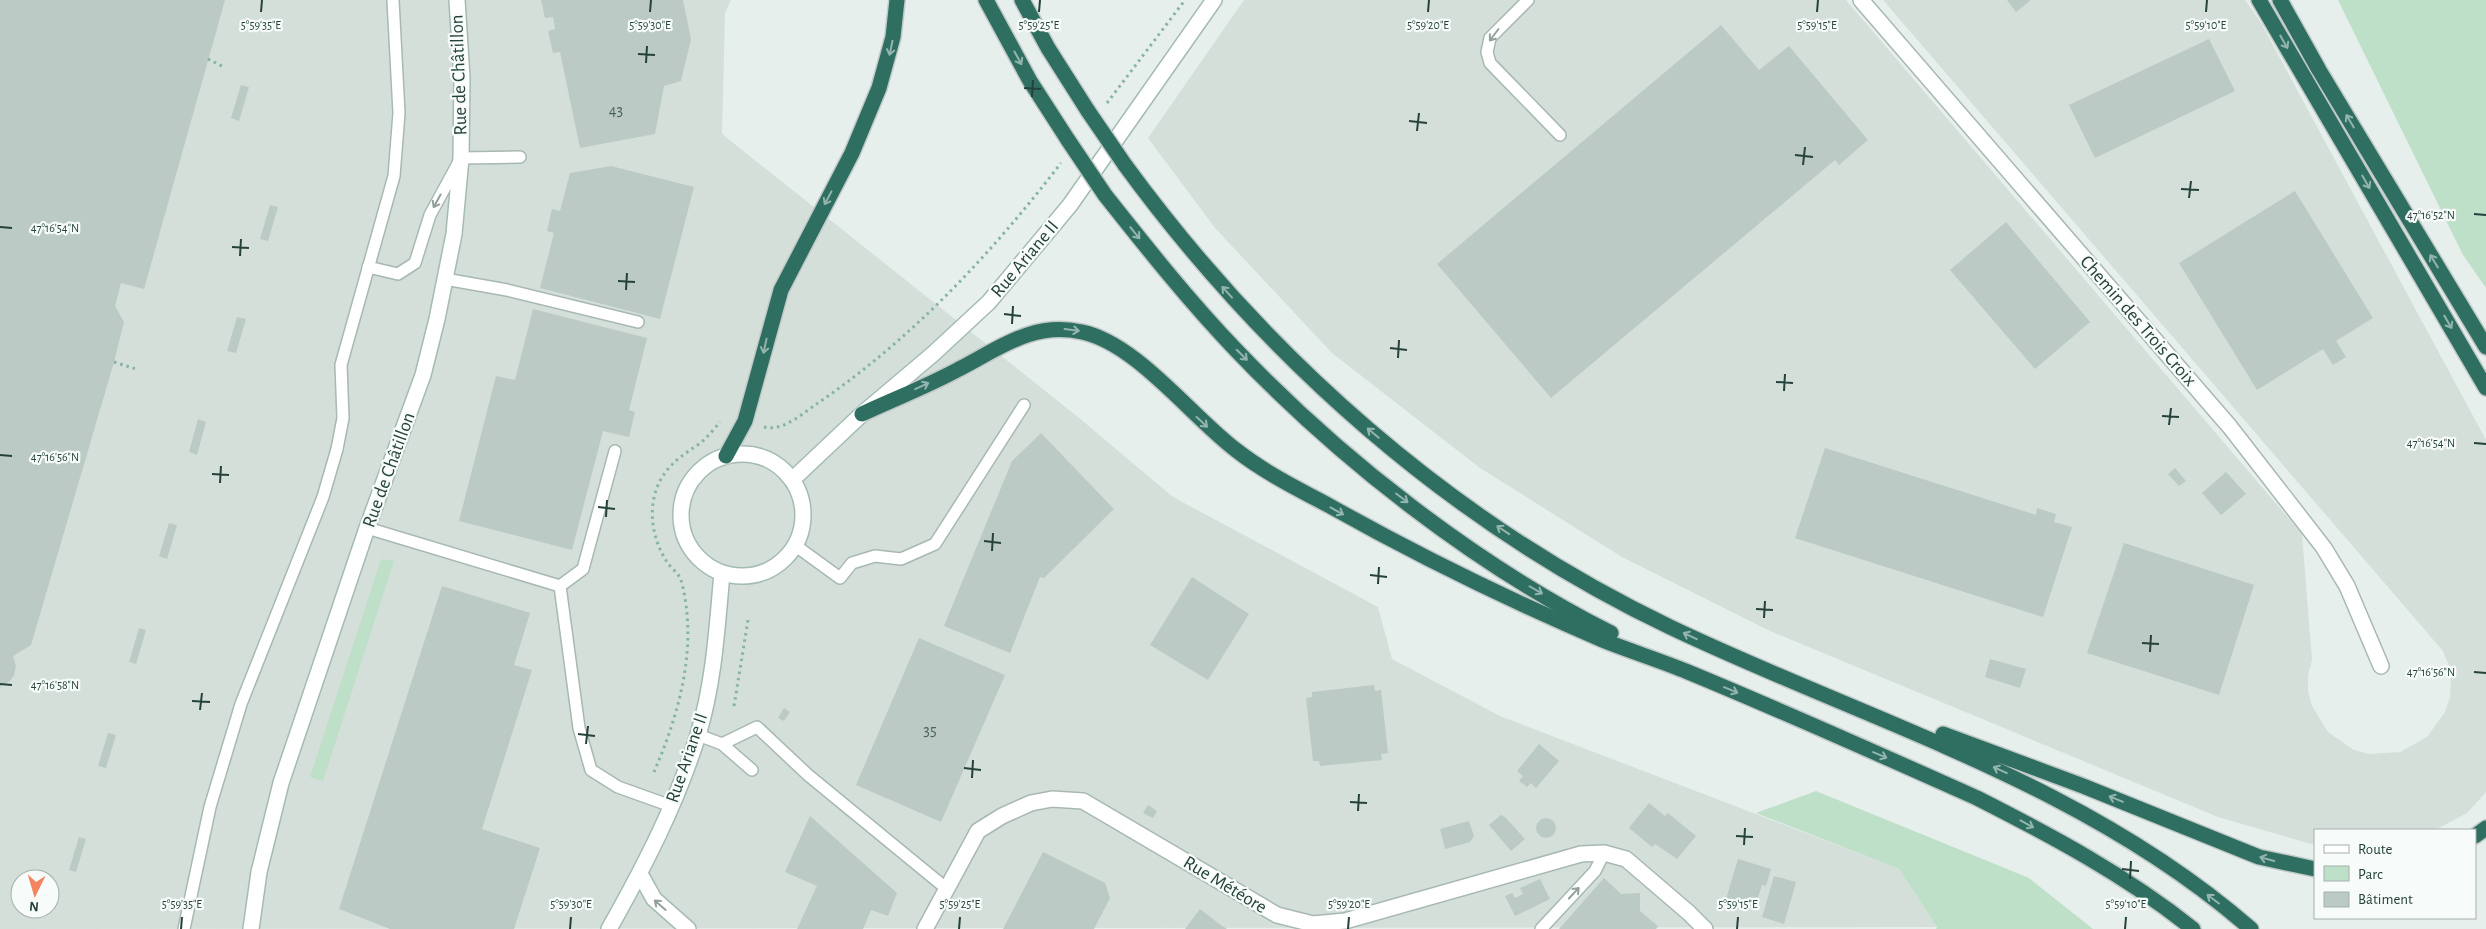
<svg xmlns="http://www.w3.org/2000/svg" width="2486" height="929" font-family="'Alegreya Sans',sans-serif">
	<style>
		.built { fill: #d4dfda; fill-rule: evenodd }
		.green { fill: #bfe0c8 }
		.building { fill: #bbcac4 }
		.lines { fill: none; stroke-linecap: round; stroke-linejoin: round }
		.lane-casing { stroke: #a8b8b2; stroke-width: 14 }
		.street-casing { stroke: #a8b8b2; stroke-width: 18 }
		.secondary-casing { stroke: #a4bbb3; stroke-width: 18 }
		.highway-casing { stroke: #c2cac8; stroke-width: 18 }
		.path { stroke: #86b3a5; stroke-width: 3; stroke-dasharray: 2.5 4; stroke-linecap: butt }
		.lane { stroke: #fff; stroke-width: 11 }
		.street { stroke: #fff; stroke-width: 15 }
		.secondary { stroke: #fff; stroke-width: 15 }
		.highway { stroke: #2f6f62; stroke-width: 15 }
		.highway-bridge-casing { stroke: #c2cac8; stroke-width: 18; stroke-linecap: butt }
		.highway-bridge { stroke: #2f6f62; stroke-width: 15 }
		.oneway { stroke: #92a09c }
		.oneway2 { stroke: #93b5ae }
		.ticks { fill: none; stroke: #24423a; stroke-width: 2 }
		.labels { text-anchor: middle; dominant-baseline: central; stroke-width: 4.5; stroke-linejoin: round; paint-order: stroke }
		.number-label { font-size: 16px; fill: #4a645c }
		.street-label { font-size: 19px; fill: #24423a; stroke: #f7fbf9 }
		.ticks-label { font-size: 12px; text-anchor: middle; fill: #24423a; stroke: #f7fbf9; stroke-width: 4.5; stroke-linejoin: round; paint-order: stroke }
	</style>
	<rect width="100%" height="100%" fill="#e6efeb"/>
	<g class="built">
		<path d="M0,0H731L725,13L722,134L1078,417L1173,497L1378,607L1392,659L1500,716L1899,869L1937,927L0,929ZM20,879H50V909H20Z"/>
		<polygon points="1244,0 1846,0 2302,534 2312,660 2308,675 2308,691 2312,706 2328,732 2354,750 2369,754 2400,752 2427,737 2445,712 2450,697 2451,681 2449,666 2443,651 1883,0 2245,0 2261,23 2486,440 2486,792 2467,813 2435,830 2315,830 2315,845 2218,817 1770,631 1622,557 1480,468 1332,353 1215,228 1148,138"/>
	</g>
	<g class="green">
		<polygon points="2338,0 2486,0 2486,288 2463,255"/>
		<polygon points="381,559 394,561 323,781 310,777"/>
		<polygon points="1816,791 2029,878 2093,929 1936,929 1937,927 1899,869 1756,813"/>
	</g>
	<g class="building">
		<polygon points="0,0 225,0 144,289 121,283 115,306 124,322 114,362 31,645 13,656 16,666 14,675 10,681 0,687"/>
		<polygon points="541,0 683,0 691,39 681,81 664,86 655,134 580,148 560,52 553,53 548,31 555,29 553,17 545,18"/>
		<polygon points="2007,0 2031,0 2016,12"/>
		<polygon points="1721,25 1759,70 1789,46 1868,140 1839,165 1835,160 1551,398 1437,264"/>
		<polygon points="2209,39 2235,91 2095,158 2069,105"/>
		<polygon points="241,85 249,87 239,121 231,118"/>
		<polygon points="611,166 694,187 660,319 540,288 554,233 547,231 552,209 560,211 570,173"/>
		<polygon points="2295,191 2373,318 2336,341 2346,357 2333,365 2323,349 2257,390 2179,263"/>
		<polygon points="270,205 278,207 268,241 260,239"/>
		<polygon points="2006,222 2090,322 2035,369 1950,270"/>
		<polygon points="533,309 647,338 629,410 635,412 629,437 603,431 572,550 459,521 496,376 515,380"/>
		<polygon points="237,317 246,319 236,353 227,351"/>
		<polygon points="198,419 206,422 197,455 189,452"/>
		<polygon points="1041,433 1114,509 1044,578 1040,577 1010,653 944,626 1012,461"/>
		<polygon points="1825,448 2036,515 2037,508 2056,514 2054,522 2072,527 2043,617 1795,538"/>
		<polygon points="2175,468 2186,481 2179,486 2168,474"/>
		<polygon points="2226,472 2246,494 2221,515 2202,493"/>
		<polygon points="169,523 177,525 167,559 159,556"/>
		<polygon points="2124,543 2254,585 2219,695 2087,653"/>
		<polygon points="1192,577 1249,614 1208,680 1150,645"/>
		<polygon points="442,586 530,613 514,665 532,670 482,829 540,848 514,929 390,929 339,909"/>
		<polygon points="139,628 146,630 136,664 129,662"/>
		<polygon points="919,638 1005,675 941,822 856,785"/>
		<polygon points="1990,659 2026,669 2020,688 1985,677"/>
		<polygon points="1374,685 1375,691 1381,690 1388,753 1381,754 1382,760 1320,766 1319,761 1313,761 1306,698 1312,697 1312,692"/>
		<polygon points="784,708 790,712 784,721 778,718"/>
		<polygon points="108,733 116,735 106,768 98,766"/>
		<polygon points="1539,744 1559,761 1536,788 1531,783 1527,787 1519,781 1523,776 1517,771"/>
		<polygon points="1649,803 1665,816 1668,813 1696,836 1677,859 1655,844 1652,847 1629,828"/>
		<polygon points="1148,805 1157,811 1153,818 1143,813"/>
		<polygon points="1501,815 1505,817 1525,839 1511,851 1489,825"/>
		<polygon points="810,816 897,893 888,916 871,910 863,929 797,929 817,886 785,872"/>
		<circle cx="1546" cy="828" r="10"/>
		<polygon points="1469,821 1474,836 1470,842 1445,849 1440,829"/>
		<polygon points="79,837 86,839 76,872 69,870"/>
		<polygon points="1043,852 1105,883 1110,898 1094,929 1003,929"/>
		<polygon points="1738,859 1771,869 1766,886 1762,885 1755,907 1726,899"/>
		<polygon points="1774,876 1796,882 1784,924 1762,917"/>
		<polygon points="1604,878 1621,894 1640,893 1640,911 1658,926 1656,929 1559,929"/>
		<polygon points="1540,879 1550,899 1515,916 1505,896 1512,893 1515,898 1523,894 1520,888"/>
		<polygon points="1200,909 1218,923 1227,929 1185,929"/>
	</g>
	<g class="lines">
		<defs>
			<g id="lane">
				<polyline points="1528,0 1490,38 1487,52 1490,63 1560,135"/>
				<polyline points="368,267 398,274 415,263 430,215 461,158 520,157"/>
				<polyline points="445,279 507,290 638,322"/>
				<polyline points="367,528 560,586 579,728 591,770 618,787 671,806"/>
				<polyline points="796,546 840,578 852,563 875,556 901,559 935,544 1024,405"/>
				<polyline points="560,586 583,569 615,451"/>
				<polyline points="698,735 722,744 752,770"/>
				<polyline points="722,744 757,727 808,775 947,889"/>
				<polyline points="184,929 210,807 241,704 323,497 337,449 343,418 341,365 394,176 399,113 393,0"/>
				<polyline points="1541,929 1595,871 1604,853"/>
			</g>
			<g id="street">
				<polyline points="1861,0 2230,427 2324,548 2347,586 2381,666"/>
				<polyline points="925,929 978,831 1002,816 1031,803 1052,799 1083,801 1277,915 1313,924 1345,921 1581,854 1604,853 1626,859 1689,913 1705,929"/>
			</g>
			<g id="secondary">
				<circle cx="742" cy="515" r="61"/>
				<polyline points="792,480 862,414 933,354 989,302 1070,205 1214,0"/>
				<polyline points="640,874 654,899 688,929"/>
				<polyline points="251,929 259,872 281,783 367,528 423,375 437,319 454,234 461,158 462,78 457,0"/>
				<path d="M609,929C644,867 677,803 698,735C714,683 717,628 722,573"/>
			</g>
			<g id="highway">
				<polyline points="986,0 1030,81 1068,140"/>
				<polyline points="1022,0 1048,48 1088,111"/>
				<polyline points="2259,0 2486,388"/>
				<polyline points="2280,0 2319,70 2486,347"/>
				<path d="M1125,165C1267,359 1452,523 1670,627C1867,721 2083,782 2251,929"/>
				<path d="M1105,195C1147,248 1189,301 1236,350C1341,460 1476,565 1611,633"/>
				<path d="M862,414C894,399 928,386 959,369C1000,348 1033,321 1082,332C1136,343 1192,417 1236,450C1264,472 1296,488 1328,505C1417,555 1511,601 1605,641C1633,652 1661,661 1688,672C1785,712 1881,755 1977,798C2052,836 2127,876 2193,929"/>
				<polyline points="726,456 745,421 781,290 852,153 879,88 893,37 897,0"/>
				<polyline points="1943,734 2083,786 2259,857 2315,869"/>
				<polyline points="2475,836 2486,828"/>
			</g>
		</defs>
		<use href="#lane" class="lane-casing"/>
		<use href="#street" class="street-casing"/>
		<use href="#secondary" class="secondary-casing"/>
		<use href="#highway" class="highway-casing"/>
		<g class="path">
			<polyline points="208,59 224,67"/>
			<polyline points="1107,103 1185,0"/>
			<polyline points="114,362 136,369"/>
			<path d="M764,427C783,432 803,413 818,403C913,338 991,254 1061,163"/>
			<polyline points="734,706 748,620"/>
			<path d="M654,772C675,724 692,667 687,614C686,603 684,590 681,580C679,574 671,568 667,562C652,539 647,508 659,483C668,464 683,455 699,444C707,438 714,429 720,422"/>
		</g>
		<use href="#lane" class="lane"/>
		<use href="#street" class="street"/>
		<use href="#secondary" class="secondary"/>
		<use href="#highway" class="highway"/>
		<defs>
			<g id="highway-bridge">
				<polyline points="1088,111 1125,165"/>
				<polyline points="1068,140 1105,195"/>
			</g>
		</defs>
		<use href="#highway-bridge" class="highway-bridge-casing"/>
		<use href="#highway-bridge" class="highway-bridge"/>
	</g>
	<defs><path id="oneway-shaft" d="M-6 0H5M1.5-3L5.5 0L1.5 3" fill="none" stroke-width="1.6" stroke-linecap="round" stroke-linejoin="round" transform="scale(1.25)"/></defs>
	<g class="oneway">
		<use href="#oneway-shaft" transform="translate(1494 35) rotate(127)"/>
		<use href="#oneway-shaft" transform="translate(437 201) rotate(119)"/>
		<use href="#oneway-shaft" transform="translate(1574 893) rotate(-47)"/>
		<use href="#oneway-shaft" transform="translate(660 905) rotate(-139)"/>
	</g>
	<g class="oneway2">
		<use href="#oneway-shaft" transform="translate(2284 42) rotate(60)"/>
		<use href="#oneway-shaft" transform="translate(891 48) rotate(102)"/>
		<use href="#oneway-shaft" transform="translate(1018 58) rotate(61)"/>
		<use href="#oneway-shaft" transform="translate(2350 121) rotate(-121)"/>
		<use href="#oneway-shaft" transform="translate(2366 182) rotate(60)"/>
		<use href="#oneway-shaft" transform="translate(828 198) rotate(118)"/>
		<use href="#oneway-shaft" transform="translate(1135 233) rotate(51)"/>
		<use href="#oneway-shaft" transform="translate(2434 261) rotate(-121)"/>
		<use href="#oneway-shaft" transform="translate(1227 292) rotate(-132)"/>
		<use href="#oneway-shaft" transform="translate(2448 322) rotate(60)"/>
		<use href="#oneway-shaft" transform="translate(1072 330) rotate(7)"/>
		<use href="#oneway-shaft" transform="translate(765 346) rotate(102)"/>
		<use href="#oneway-shaft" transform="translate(1242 355) rotate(45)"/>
		<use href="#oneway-shaft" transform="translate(922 386) rotate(-25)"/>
		<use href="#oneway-shaft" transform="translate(1202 422) rotate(43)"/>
		<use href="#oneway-shaft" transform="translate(1373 433) rotate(-140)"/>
		<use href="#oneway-shaft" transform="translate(1402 498) rotate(37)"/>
		<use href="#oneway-shaft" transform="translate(1337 511) rotate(29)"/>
		<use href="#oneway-shaft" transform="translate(1503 530) rotate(-146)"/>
		<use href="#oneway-shaft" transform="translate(1536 590) rotate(30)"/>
		<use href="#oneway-shaft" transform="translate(1690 636) rotate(-155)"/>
		<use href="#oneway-shaft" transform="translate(1731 690) rotate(23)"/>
		<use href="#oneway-shaft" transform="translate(1880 755) rotate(23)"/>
		<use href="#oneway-shaft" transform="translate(2000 770) rotate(-155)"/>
		<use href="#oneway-shaft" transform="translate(2116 799) rotate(-158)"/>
		<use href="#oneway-shaft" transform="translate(2027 824) rotate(29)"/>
		<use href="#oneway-shaft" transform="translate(2267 859) rotate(-165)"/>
		<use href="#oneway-shaft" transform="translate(2213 899) rotate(-143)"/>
	</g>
	<path class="ticks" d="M261,12L262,0M650,12L651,0M1039,12L1040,0M1428,12L1429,0M1817,12L1818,0M2206,12L2207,0M638,54L655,55M646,63L647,46M1024,88L1041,89M1032,97L1033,80M1409,121L1427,123M1417,131L1419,113M1795,155L1813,157M1803,165L1805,147M2181,189L2199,190M2189,198L2191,181M2474,214L2486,215M0,227L12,228M232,247L249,248M240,256L241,239M618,281L635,282M626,290L627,273M1004,314L1021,316M1012,324L1013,306M1390,348L1407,350M1398,358L1399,340M1776,382L1793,383M1784,391L1785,374M2162,416L2179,417M2169,425L2171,408M2474,443L2486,444M0,455L12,456M212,474L229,475M220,483L221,466M598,507L615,509M606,517L607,500M984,541L1001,543M992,551L993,533M1370,575L1387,577M1378,584L1379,567M1756,609L1773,610M1764,618L1765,601M2142,643L2159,644M2150,652L2151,635M2474,672L2486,673M0,684L12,685M192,701L210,702M200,710L202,693M578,734L595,736M586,744L588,726M964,768L981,770M972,778L973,760M1350,802L1367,803M1358,811L1359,794M1736,836L1753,837M1744,845L1745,828M2122,869L2139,871M2130,879L2131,861M181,929L182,917M570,929L571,917M959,929L960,917M1348,929L1349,917M1737,929L1738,917M2125,929L2126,917"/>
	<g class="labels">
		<g class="number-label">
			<text x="616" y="110">43</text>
			<text x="930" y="730">35</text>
		</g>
		<g class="street-label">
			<text transform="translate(459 75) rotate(-92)">Rue de Châtillon</text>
			<text transform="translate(1025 259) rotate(-50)">Rue Ariane II</text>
			<text transform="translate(2138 321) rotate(49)">Chemin des Trois Croix</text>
			<text transform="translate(389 470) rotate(-70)">Rue de Châtillon</text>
			<text transform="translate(687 758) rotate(-71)">Rue Ariane II</text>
			<text transform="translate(1225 885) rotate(31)">Rue Météore</text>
		</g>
	</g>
	<g class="ticks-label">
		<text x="261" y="29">5°59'35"E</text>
		<text x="650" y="29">5°59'30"E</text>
		<text x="1039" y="29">5°59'25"E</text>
		<text x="1428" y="29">5°59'20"E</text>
		<text x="1817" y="29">5°59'15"E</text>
		<text x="2206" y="29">5°59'10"E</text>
		<text x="2431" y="219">47°16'52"N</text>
		<text x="55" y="232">47°16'54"N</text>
		<text x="2431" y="447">47°16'54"N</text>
		<text x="55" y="461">47°16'56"N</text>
		<text x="2431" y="676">47°16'56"N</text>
		<text x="55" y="689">47°16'58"N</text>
		<text x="182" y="908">5°59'35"E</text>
		<text x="571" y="908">5°59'30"E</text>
		<text x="960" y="908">5°59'25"E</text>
		<text x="1349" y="908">5°59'20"E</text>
		<text x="1738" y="908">5°59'15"E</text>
		<text x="2126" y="908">5°59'10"E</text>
	</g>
	<rect x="2314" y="829" width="162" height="90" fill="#f7fbf9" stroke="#a3b1ad"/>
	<rect x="2324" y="845" width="25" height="8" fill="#ffffff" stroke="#a3b1ad"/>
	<text x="2358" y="854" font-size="15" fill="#24423a">Route</text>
	<rect x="2324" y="866" width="25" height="15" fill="#bfe0c8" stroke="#a3b1ad"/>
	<text x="2358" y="879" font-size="15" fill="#24423a">Parc</text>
	<rect x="2324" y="892" width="25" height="15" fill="#bbcac4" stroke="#a3b1ad"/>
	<text x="2358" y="904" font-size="15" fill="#24423a">Bâtiment</text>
	<g transform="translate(35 894) rotate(185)"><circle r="24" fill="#f7fbf9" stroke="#a3b1ad"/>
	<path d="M0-4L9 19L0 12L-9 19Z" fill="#f4845f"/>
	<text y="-8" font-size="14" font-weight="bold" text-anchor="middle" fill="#24423a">N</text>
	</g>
</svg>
